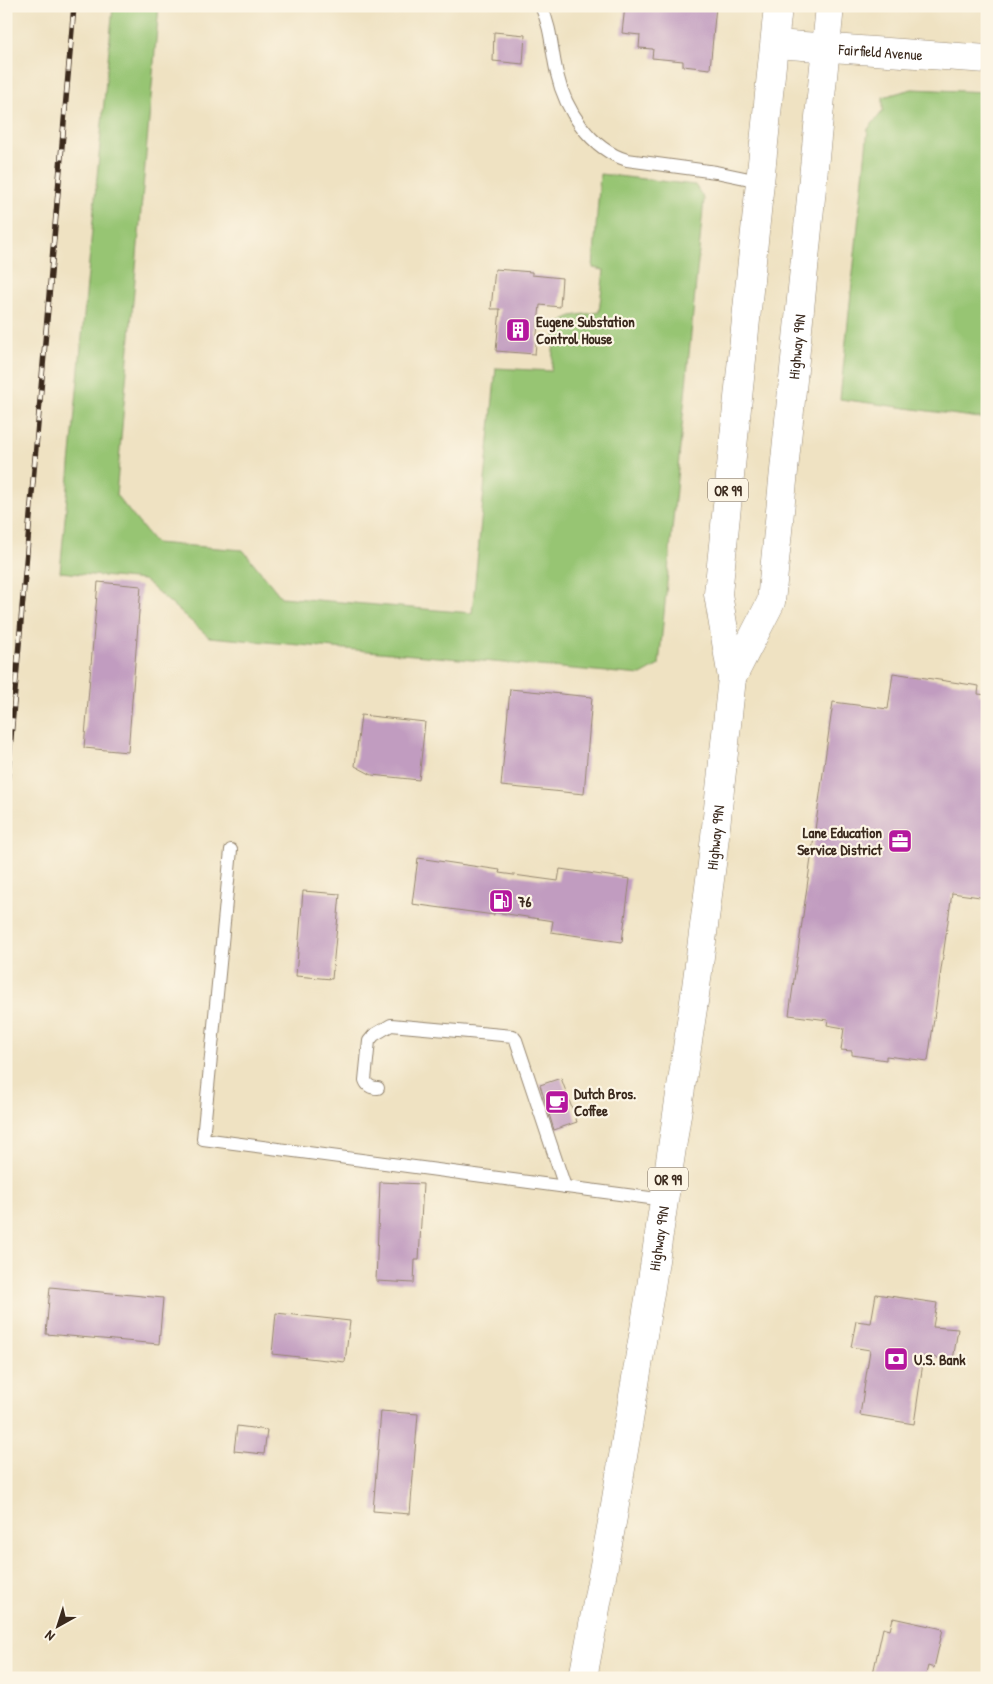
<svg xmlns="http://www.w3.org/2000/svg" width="993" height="1684" font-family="'Patrick Hand',sans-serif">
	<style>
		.green { fill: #97c573; stroke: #697848 }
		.building { fill: #c19cc0 }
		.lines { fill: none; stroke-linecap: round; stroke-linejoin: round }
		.service-casing { stroke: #958670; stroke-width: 14 }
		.tertiary-casing { stroke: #958670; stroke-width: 29 }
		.primary-casing { stroke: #958670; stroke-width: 29 }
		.service { stroke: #fff; stroke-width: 12 }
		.tertiary { stroke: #fff; stroke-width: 28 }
		.primary { stroke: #fff; stroke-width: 28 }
		.rail-casing { stroke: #3b2a1e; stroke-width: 5.5 }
		.rail { stroke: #fcf5e5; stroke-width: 4; stroke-dasharray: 11; stroke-linecap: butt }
		.labels { text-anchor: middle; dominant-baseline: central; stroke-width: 4.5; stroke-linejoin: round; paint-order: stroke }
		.shield { fill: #fcf5e5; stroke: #75675a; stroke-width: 1 }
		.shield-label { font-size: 14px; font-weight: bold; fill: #3b2a1e }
		.street-label { font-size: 15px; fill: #3b2a1e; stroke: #fcf5e5 }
		.poi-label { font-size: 15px; font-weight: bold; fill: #3b2a1e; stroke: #fcf5e5; text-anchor: start }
	</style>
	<rect width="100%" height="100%" fill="#fcf5e5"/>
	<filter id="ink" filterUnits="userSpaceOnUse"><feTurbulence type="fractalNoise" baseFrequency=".02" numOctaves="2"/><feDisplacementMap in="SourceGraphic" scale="10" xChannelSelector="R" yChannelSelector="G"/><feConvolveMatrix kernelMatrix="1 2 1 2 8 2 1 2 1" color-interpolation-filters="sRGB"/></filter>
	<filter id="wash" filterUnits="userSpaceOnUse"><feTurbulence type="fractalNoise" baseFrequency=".0096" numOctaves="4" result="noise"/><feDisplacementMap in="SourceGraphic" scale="20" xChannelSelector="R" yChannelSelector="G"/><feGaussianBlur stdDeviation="1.12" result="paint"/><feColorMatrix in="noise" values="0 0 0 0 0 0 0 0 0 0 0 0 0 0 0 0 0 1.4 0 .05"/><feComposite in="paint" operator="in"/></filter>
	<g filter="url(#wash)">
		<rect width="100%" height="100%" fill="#efe2c2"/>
		<g class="green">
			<path d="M113,6H159L116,495L155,543L243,550L281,597L472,613L496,368L551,371C554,354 551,321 572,316C581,314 590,314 599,312L604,270L593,268L600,174L695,185L704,199L659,665L641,675L209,637L144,580L60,572Z"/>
			<polygon points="912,89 987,92 987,419 840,399 868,129 883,111 883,97"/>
		</g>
		<g id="blocks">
			<g class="building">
				<polygon points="625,6 716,6 710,69 683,66 683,61 652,58 653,49 639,48 640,35 622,33"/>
				<polygon points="494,32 525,35 523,64 493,61"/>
				<polygon points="495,269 532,272 532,275 562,278 560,307 540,305 535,354 496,351 500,309 491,309"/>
				<polygon points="98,582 141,586 128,752 84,748"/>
				<polygon points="893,673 979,686 978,694 987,695 987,898 952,893 928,1061 886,1056 886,1060 852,1055 852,1051 841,1050 844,1028 827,1025 828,1020 789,1015 833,702 888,709"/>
				<polygon points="510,689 592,697 584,794 501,786"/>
				<polygon points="361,715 425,722 419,780 372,775 355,766"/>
				<polygon points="418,858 500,870 499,873 558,881 560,869 630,879 622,942 551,932 553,921 494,912 494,915 412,904"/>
				<polygon points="303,891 340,894 332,979 296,976"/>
				<polygon points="561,1078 577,1122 554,1130 540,1085"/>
				<polygon points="380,1182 423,1184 419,1260 415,1260 414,1283 376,1281"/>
				<polygon points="50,1287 163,1298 159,1344 46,1334"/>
				<polygon points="876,1294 937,1303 933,1327 958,1329 953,1360 924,1356 914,1424 860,1415 870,1350 851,1347 856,1321 871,1323"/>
				<polygon points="276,1313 350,1321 345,1362 272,1354"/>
				<polygon points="381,1411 418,1414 410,1514 373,1511"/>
				<polygon points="237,1426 267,1430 264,1454 234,1451"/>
				<polygon points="893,1618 943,1629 934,1668 928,1666 925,1678 872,1678 883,1628 890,1630"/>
			</g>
		</g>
	</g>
	<g filter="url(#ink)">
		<use href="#blocks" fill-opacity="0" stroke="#958670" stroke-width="1"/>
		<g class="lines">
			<defs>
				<g id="service">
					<path d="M541,6C552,30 551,49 557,74C565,109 590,149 627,160L716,172L759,181"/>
					<polyline points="231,850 203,1139 665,1200"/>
					<path d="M378,1088C372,1088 367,1086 365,1080L369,1041L374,1035L391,1025L513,1036L516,1040L565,1187"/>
				</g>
				<g id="tertiary">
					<path id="s1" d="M775,44L987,59"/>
				</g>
				<g id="primary">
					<path id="s2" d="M732,678L771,602L830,6"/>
					<path id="s3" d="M583,1678L613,1517L651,1287L695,995L712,864L732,678L718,594L778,6"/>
				</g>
			</defs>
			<use href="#service" class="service-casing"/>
			<use href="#tertiary" class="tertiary-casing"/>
			<use href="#primary" class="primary-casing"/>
			<use href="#service" class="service"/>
			<use href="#tertiary" class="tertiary"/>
			<use href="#primary" class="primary"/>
			<defs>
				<polyline id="rail" points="6,795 74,6"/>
			</defs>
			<use href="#rail" class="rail-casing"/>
			<use href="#rail" class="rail"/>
		</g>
	</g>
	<defs>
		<symbol id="building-square" viewBox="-11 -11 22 22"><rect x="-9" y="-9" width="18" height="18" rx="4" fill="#b5179e" stroke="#fcf5e5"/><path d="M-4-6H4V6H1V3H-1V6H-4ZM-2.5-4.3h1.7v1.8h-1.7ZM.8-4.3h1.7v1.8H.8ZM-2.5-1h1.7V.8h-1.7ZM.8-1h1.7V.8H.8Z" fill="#fff"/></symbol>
		<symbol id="office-square" viewBox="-11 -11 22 22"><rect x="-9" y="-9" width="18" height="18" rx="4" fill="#b5179e" stroke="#fcf5e5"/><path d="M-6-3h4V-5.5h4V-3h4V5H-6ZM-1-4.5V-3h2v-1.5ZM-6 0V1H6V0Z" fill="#fff"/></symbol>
		<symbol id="fuel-square" viewBox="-11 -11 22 22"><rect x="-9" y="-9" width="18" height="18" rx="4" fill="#b5179e" stroke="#fcf5e5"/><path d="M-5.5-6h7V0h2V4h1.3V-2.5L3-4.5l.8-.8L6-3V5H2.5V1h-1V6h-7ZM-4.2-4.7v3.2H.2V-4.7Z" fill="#fff"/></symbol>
		<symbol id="cafe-square" viewBox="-11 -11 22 22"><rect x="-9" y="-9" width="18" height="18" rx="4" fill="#b5179e" stroke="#fcf5e5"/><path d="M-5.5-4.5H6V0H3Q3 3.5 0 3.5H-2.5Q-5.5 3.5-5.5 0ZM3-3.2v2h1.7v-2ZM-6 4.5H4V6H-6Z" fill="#fff"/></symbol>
		<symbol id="bank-square" viewBox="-11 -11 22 22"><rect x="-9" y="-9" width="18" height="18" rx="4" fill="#b5179e" stroke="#fcf5e5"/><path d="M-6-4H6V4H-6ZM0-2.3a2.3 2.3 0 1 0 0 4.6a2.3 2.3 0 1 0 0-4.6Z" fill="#fff"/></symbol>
	</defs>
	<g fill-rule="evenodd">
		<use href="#building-square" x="504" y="316" width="28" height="28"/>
		<use href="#office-square" x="886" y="827" width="28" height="28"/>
		<use href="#fuel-square" x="487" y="887" width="28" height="28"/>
		<use href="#cafe-square" x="543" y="1088" width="28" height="28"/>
		<use href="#bank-square" x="882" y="1345" width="28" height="28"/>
	</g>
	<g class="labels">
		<g class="shield">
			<rect x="708" y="478.5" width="40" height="23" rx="4"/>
			<rect x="648" y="1167.5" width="40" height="23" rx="4"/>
		</g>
		<g class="shield-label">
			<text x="728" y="490">OR 99</text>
			<text x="668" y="1179">OR 99</text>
		</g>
		<g class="street-label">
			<text stroke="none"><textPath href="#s1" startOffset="106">Fairfield Avenue</textPath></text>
			<text stroke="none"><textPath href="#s2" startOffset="342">Highway 99N</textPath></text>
			<text stroke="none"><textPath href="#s3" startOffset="851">Highway 99N</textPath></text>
			<text stroke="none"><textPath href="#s3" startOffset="446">Highway 99N</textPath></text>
		</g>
		<g class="poi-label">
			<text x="536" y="321">Eugene Substation<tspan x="536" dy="17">Control House</tspan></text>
			<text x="882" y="832" text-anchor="end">Lane Education<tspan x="882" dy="17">Service District</tspan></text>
			<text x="518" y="901">76</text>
			<text x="574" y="1093">Dutch Bros.<tspan x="574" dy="17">Coffee</tspan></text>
			<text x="914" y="1359">U.S. Bank</text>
		</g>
	</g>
	<rect width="993" height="1684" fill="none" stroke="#fcf5e5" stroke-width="25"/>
	<g transform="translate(58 1626) rotate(219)" stroke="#fcf5e5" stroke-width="4" paint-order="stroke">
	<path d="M0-4L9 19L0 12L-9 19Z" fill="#3b2a1e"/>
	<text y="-8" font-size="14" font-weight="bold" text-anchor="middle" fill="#3b2a1e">N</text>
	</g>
</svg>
